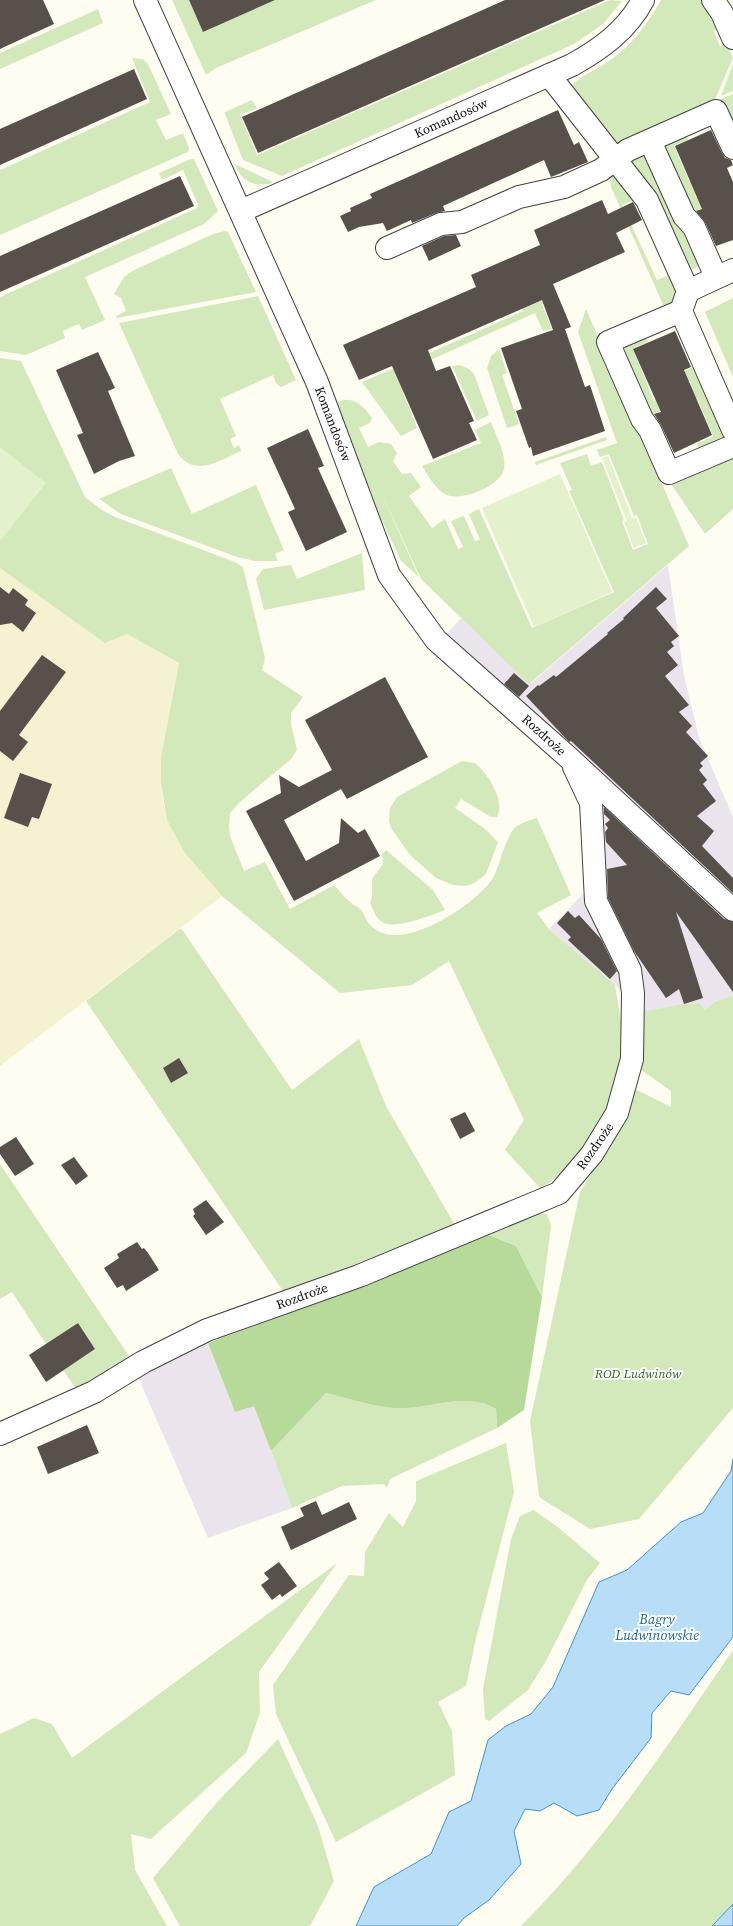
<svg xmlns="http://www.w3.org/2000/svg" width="733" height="1926" font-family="'Source Serif 4',serif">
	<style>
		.industrial { fill: #ece4ed }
		.farmland { fill: #f5f2d1 }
		.green { fill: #d3e9bb }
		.forest { fill: #b7da9a }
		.pitch { fill: #e4f1cd }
		.water { fill: #b7def6; stroke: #3e94cc }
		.building { fill: #58504b }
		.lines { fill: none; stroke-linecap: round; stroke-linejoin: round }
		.minor-casing { stroke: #424242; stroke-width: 24 }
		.minor { stroke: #fff; stroke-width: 22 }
		.labels { text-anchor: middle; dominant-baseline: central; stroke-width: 4; stroke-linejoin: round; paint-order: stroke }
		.street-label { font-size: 13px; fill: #0f0f0f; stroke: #fff }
		.park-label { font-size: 13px; font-style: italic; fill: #2e671f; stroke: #fff }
		.water-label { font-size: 14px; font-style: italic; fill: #1965a1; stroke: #fff }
	</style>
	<rect width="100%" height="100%" fill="#fffcf1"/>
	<g class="industrial">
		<polygon points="668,565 684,676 699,738 733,817 733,995 714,1002 705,1010 699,1003 640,1012 615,985 549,929 584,893 589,770 445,636 461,618 530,684"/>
		<polygon points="208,1343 235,1412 254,1405 292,1508 208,1538 138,1377"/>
	</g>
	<polygon class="farmland" points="0,568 57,608 127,634 179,663 161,757 161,783 164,807 184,852 222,896 0,1066"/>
	<g class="green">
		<polygon points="172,0 189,0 203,32 275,0 376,0 216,68 206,75"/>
		<polygon points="610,0 622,1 603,24 574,44 282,176 243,160 225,114 225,112 252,100 257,108 240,115 257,155"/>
		<path d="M661,0H707L720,28L714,31L720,46L726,43L733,58L712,106L696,113L693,108L685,112L687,117L618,146L567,90C578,77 592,72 606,63C630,48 647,25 661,0Z"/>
		<polygon points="98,9 103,23 0,69 0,53"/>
		<polygon points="132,58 143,59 148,64 171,114 156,120 166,140 183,133 189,148 188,152 0,235 0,170 150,102"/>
		<polygon points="733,64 733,91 721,96"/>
		<polygon points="733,94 733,136 718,104 719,100"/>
		<polygon points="688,132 690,135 687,136 688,140 674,146 689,181 692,180 698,193 695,195 696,197 700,196 704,207 691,214 664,153 662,141"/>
		<polygon points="641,154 645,156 684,227 699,265 695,269 689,269 626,160"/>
		<polygon points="191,159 194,159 218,211 204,224 85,277 105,320 82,330 79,324 63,331 65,338 26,355 0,351 0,297 199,207 183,170 162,180 159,173"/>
		<path d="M235,164L271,181L272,183C255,188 240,181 235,164Z"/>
		<polygon points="610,175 622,179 637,199 622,205 657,280 671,274 678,287 676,301 665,309 611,187"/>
		<polygon points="225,231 228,232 256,292 117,318 116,316 126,311 121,298 114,294 124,277 134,270 213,234"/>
		<polygon points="530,275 552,329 543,331 535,313 426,362 423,356 523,311 511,284"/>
		<path d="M258,296L296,380L281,387L276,383L273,375L220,399L236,436L230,439L234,448L239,445L241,451C220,460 196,478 178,454L119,323Z"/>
		<polygon points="733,298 733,377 705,312"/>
		<path d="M586,309L689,546L529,684L421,579L376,481L419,577L401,561L333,417L336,403C352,394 363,405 372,418L370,423L359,428L368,447L379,442L391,444L397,453L393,461L402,474L411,473L421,487L409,496L432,528L445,519L458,549L463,547L451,521L464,516L475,541L480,540L469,514L479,509L532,628L614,592L569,491L572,490L560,463L587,454L591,466L602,462L624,520L622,521L633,550L648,544L637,515L634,516L609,454L600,457L597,450L617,443L578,332Z"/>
		<polygon points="646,334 648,342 633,349 654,401 658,399 662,410 647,417 623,349 625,346"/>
		<polygon points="499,349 507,373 502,375 519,424 507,428 487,368 491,356"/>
		<path d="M0,358L21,361L85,497L102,510L115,517L235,562L243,567L265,658L262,670L303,697L291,713V724L297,750L291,759L241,801L230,813L229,826L230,836L244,871L265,862L290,909L334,885C340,891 345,898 351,903C353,905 357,906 359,908C368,917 365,925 380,932C411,947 477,903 493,878C501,864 505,835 517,826C523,822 531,820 537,818L571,895L537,913L549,929L615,985L623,1034L624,1052L609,1109L586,1146L562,1173L541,1189L505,1150L524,1120L449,961L412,985L340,993L222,896L184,852L167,820L161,783V757L179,663L127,634L105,643L0,568Z"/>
		<polygon points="698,364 728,438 701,453 697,444 713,436 697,398 694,399 689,386 691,384 690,381 687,382 683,372"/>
		<polygon points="459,365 469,369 474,374 489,415 477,421 452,366"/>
		<polygon points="399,366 409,387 402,390 417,428 401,436 362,382"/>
		<path d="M491,422C496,436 507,455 504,469C501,486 459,503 445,494C435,489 428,475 422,466L481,443L475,430Z"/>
		<polygon points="606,437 607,440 536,465 535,462"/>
		<polygon points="733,452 733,509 705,534 669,481"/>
		<polygon points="171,468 192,514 256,485 284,550 275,554 278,561 255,561 237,557 121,514 99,499"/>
		<polygon points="362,553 365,590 264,610 256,579 263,569 291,565 297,579"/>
		<path d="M462,761L475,763C487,773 506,800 497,817H491L461,799L455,808L485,829L498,842L486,874L476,882L467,886L453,885L436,878L410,855L391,828L389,821L390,808L397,797Z"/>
		<path d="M386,850L433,890L445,910C432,915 396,929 384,923C376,920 373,909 370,903L372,898V879L383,864L382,854Z"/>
		<polygon points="181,928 292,1090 359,1039 386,1106 456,1227 285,1294 86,1001"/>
		<polygon points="733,995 733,1408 639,1519 590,1529 539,1497 530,1421 580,1192 626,1116 635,1089 671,1107 671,1091 641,1070 640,1012 684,1004 699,1003 705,1010 714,1002"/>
		<polygon points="0,1164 131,1359 77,1390 63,1370 95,1349 78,1323 48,1347 12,1292 0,1299"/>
		<polygon points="532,1213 547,1214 551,1226 542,1297 516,1246 481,1232"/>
		<path d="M326,1393C348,1398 371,1406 393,1408C427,1411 464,1390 496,1409L497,1428L390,1479L387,1488L384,1484L342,1486L292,1508L271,1451Z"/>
		<polygon points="506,1443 514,1492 476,1638 466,1686 438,1702 452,1731 455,1775 336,1842 276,1714 273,1685 349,1575 364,1576 365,1552 389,1513 403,1527 416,1501 416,1481"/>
		<polygon points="534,1510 559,1528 600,1563 587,1580 546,1661 528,1690 489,1721 485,1719 483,1689 511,1539 520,1516"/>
		<polygon points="337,1563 259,1672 260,1713 246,1753 151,1839 131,1834 135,1870 167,1926 0,1926 0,1734 34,1718 52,1724 72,1758"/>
		<path d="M733,1650V1904L712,1926H521C603,1844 668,1745 733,1650Z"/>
		<polygon points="278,1739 318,1826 334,1881 310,1926 180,1926 153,1878 219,1800"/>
	</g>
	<path class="forest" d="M481,1232L516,1246L542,1297L524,1410L497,1428L496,1409C464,1390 427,1411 393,1408C371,1406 348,1398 326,1393L271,1451L254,1406L235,1412L208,1343L341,1293Z"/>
	<g class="pitch">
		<polygon points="0,447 46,483 1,540 0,540"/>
		<polygon points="608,456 632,518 636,517 646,543 634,548 624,522 627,521 602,458"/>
		<polygon points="560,474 612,592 534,627 482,508"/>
	</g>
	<g class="water">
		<polygon points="733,1459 733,1637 689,1695 671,1691 652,1713 651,1738 612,1789 599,1810 577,1816 554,1803 540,1811 525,1809 514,1831 521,1864 489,1900 464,1918 457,1926 356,1926 374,1887 431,1854 449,1812 471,1801 488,1740 506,1726 531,1714 553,1687 599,1582 627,1570 681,1522 703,1513 731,1471"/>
		<polygon points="733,1904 733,1926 712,1926"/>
	</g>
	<g class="building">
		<polygon points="0,0 43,0 54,24 0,49"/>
		<polygon points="189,0 275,0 203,32"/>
		<polygon points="505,0 605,0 258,153 242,117"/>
		<polygon points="134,69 147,99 0,165 0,129"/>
		<polygon points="558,110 574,145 579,142 588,162 551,177 544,160 443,206 445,211 436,213 412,223 411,220 387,231 383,223 359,227 348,232 340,216 351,211 350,208 372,198 370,194"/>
		<polygon points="711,130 722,153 725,158 731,160 733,165 727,168 733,182 733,240 716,246 705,222 696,211 702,209 675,146"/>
		<polygon points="180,176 194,206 0,292 0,256"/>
		<polygon points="602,200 608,214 633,202 642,220 616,233 625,252 553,284 571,327 565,329 585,387 590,385 605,431 533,456 531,447 529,448 516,411 522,409 501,348 553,330 542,300 428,350 436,371 450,366 474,421 469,423 477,440 433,459 392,366 359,380 343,345 476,287 471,275 540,245 534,230"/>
		<polygon points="456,235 461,246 429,261 422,246 444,236"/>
		<polygon points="675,331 691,367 684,370 712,435 674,453 661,425 654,414 661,412 633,349"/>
		<polygon points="98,352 115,388 108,391 135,456 119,461 94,474 77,435 83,433 56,370"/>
		<polygon points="308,429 324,466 318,468 347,532 306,551 288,512 295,509 267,448"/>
		<polygon points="0,587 9,594 13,588 28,600 25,605 36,613 23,632 12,623 0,625"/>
		<polygon points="656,587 667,599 656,608 679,636 671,642 674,646 667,652 678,665 665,676 689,705 679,712 692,726 686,732 708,756 700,763 703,766 699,770 707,780 703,784 716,801 697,816 714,831 702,846 733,878 733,893 571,741 569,742 526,696 538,685 539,686 554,675 556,677 608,634 607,633 624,619 623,618"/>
		<polygon points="42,655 66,672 19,735 28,742 13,761 0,751 0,711"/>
		<polygon points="514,673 529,686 519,697 504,684"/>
		<polygon points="385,677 428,757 347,799 341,789 284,820 306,861 339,843 341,818 358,833 365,829 380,856 294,901 246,811 281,793 279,775 299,787 332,770 305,720"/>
		<polygon points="20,773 52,784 39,819 32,817 28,827 4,818"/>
		<polygon points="604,807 724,919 733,922 733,992 676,912 703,998 684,1004 679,989 666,998 634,951 608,898 607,869 627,865 606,842 605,832 608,828 605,824 610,820 604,814"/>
		<polygon points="568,911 575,918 579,915 601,939 617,971 610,979 568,940 571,937 557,923"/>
		<polygon points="179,1058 188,1073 171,1083 163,1068"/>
		<polygon points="465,1112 475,1131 460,1139 450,1119"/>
		<polygon points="16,1137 34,1164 15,1176 0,1154 0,1147"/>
		<polygon points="74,1157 88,1176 76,1185 61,1165"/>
		<polygon points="206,1200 224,1222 206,1235 193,1216 195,1214 193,1209"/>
		<polygon points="137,1242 142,1249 144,1248 148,1253 159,1270 126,1291 123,1285 117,1288 104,1268 119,1258 117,1254"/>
		<polygon points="78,1323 95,1349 46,1382 29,1355"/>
		<polygon points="87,1425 99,1453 48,1474 37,1447"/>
		<polygon points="316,1501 322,1515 349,1502 357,1519 291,1550 281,1527 304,1516 300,1508"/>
		<polygon points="279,1562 297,1586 282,1597 280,1594 272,1600 261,1585 269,1579 264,1573"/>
	</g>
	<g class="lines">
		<defs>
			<g id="minor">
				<polyline points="145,0 317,382 389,575 436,640 569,758 733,910"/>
				<polyline points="713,0 722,13 733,38"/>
				<polyline points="549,75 647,200 688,291 681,311 733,430"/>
				<polyline points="650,141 684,216 694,227 716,277"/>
				<path d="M241,211L572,65C601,49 627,30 643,0"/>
				<polyline points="387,248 441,224 462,222 519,197 564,187 601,170 628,150 716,111 733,148"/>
				<polyline points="688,291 733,270"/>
				<polyline points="681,311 608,342 642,419 650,430 669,473 733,446"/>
				<polyline points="0,1434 94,1392 143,1362 207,1330 359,1276 559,1193 592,1154 617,1113 632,1059 633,993 630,970 596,901 591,803 574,767"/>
			</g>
		</defs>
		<use href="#minor" class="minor-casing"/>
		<use href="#minor" class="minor"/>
	</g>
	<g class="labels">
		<g class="street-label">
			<text transform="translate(451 118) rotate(-24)">Komandosów</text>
			<text transform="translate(333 424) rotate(69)">Komandosów</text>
			<text transform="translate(544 735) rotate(42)">Rozdroże</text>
			<text transform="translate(595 1146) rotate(-55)">Rozdroże</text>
			<text transform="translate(302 1296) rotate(-20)">Rozdroże</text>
		</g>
		<g class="park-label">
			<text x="638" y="1373">ROD Ludwinów</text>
		</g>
		<g class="water-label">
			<text x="657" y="1619">Bagry<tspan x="657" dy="16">Ludwinowskie</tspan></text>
		</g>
	</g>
</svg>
